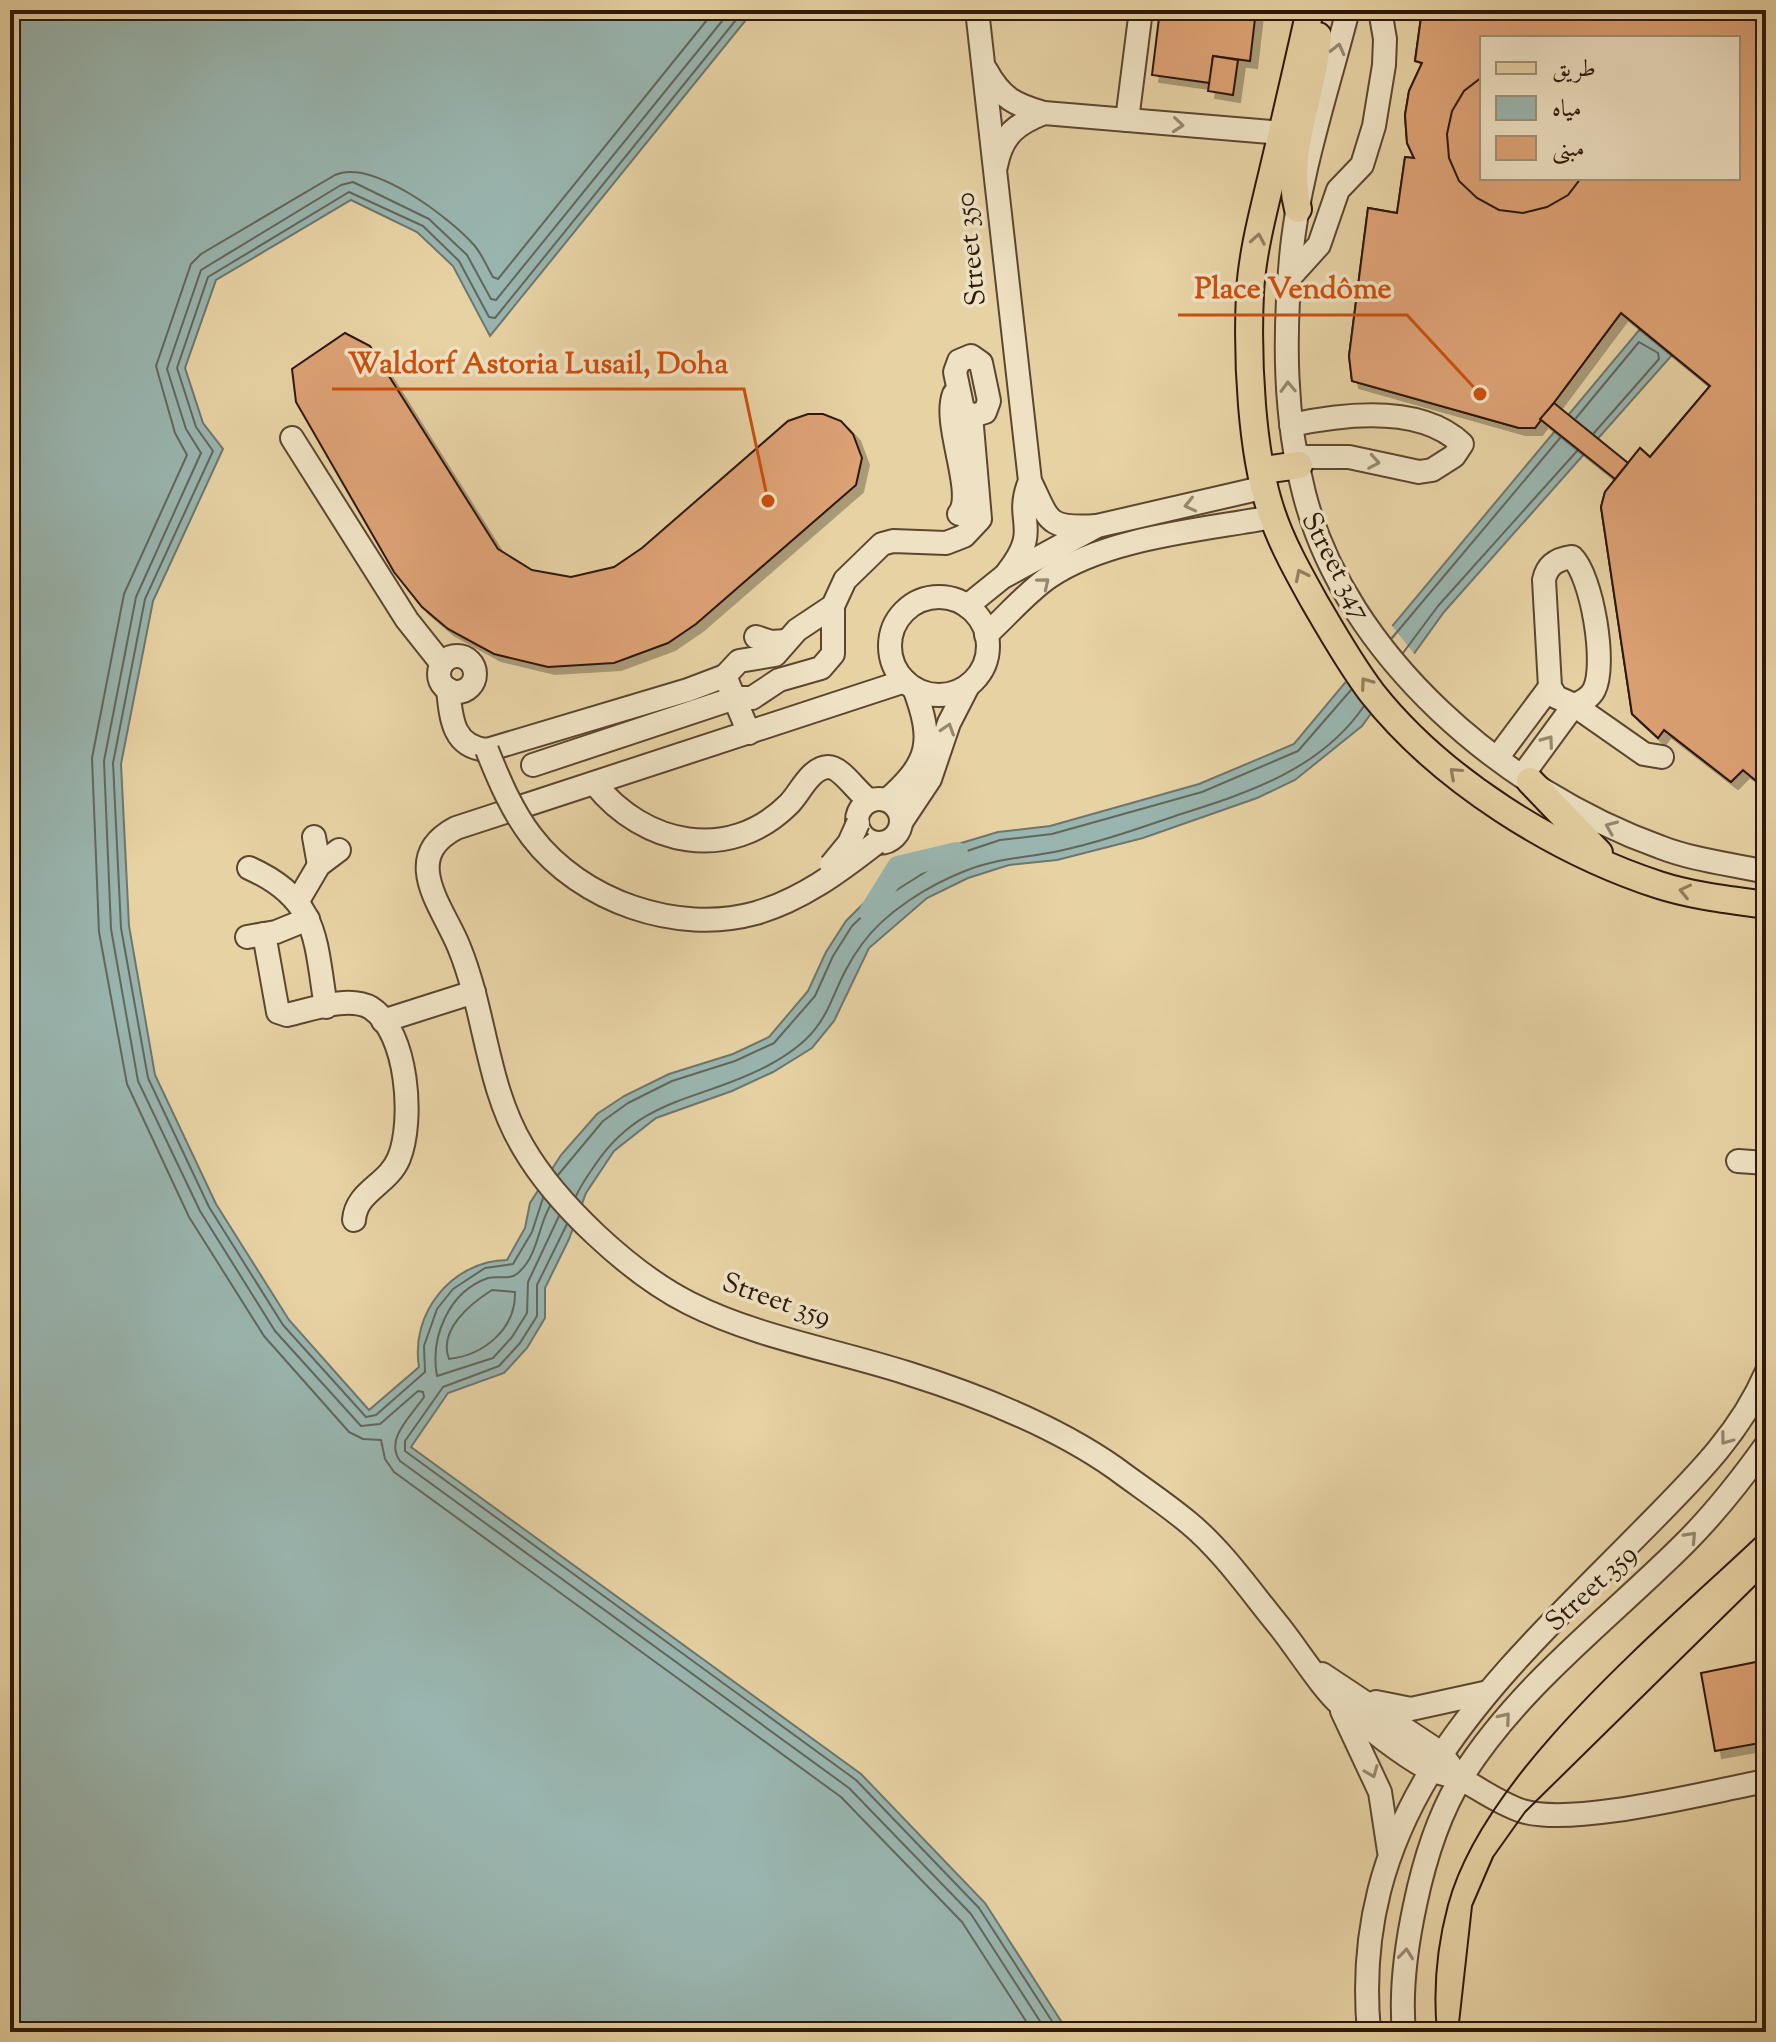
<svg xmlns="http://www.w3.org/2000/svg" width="1776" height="2042" font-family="'Sorts Mill Goudy',Amiri,serif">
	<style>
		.water { fill: #99b5af; stroke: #6e766d; stroke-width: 2 }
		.pier { fill: #e7d2a4 }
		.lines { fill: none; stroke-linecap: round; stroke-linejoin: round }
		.shore { stroke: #63665c; stroke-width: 2 }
		.canal { stroke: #99b5af; stroke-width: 22 }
		.building { fill: #dda274; stroke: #2d1809; stroke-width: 2; fill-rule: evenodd; filter: url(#shadow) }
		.minor-casing { stroke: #5c4630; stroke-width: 26 }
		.major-casing { stroke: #2d1809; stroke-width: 30 }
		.minor { stroke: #efe2c4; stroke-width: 22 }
		.major { stroke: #e7d2a4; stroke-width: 26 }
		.tram { stroke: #2d1809; stroke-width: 2 }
		.minor-bridge-casing { stroke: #5c4630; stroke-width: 26; stroke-linecap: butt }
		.minor-bridge { stroke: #efe2c4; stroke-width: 22 }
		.oneway { stroke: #988770 }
		.oneway2 { stroke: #937e5e }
		.labels { text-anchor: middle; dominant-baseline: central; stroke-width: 7; stroke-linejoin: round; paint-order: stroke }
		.street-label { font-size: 28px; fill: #2d1809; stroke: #efe2c4 }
		.leader { fill: none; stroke: #cc4f0c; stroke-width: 3 }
		.callout-dot { fill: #cc4f0c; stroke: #efe2c4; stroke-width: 3 }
		.callout-label { font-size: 30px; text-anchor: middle; font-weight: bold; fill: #cc4f0c; stroke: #efe2c4; stroke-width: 7; stroke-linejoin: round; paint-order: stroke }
	</style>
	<defs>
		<filter id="shadow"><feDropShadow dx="7" dy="7" stdDeviation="0" flood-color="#0004"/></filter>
	</defs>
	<rect width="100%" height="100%" fill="#e7d2a4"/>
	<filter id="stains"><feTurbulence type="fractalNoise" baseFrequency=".0025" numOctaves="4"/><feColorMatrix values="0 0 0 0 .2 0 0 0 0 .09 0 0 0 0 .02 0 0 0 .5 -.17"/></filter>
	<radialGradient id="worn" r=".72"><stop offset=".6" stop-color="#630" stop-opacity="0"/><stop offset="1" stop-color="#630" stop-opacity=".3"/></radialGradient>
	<path class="water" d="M10,10H754L490,336L453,266L417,232L351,200L216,280L185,368L203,423L223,449L153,601L121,764L129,926L155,1075L216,1204L289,1320L369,1410L419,1367C410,1313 452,1261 507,1260L525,1228L530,1203L561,1155L597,1114L624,1096L669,1074L733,1054L769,1037L808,991L826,952L846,921L871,896L958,844L998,832L1050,826L1199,784L1294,744L1640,329L1673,354L1444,612L1362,726L1295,780L1257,798L1143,838L1057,860L1009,865L968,878L927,898L869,948L834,1021L812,1048L773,1072L732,1091L656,1118L614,1151L586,1193L569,1239L545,1288V1318L527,1348L504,1373L448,1393L411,1447L861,1774L985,1903L1068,2032H10Z"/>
	<polygon class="pier" points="1389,622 1416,656 1373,714 1344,680"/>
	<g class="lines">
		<g class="shore">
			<path d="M715,10L498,279L493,277C487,267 482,254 474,245C450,218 372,158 335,175L201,254L191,264L156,366L175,433L187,455L124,594L92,758L99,932L127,1084L189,1217L264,1336L349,1432L363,1439L381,1440L385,1459L394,1472L841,1797L962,1922L1033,2032"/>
			<path d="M731,10L496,300L491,299L467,255L429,219L353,182L341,185L201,270L167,369L186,429L201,453L136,597L104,761L111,929L138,1081L200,1211L275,1331L361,1426L380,1424L418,1391L423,1392L424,1397C412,1415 384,1439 400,1461L849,1788L971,1914L1047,2032"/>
			<polyline points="1576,418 1639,342 1658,353 1659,359 1594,433"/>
			<polyline points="1392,638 1560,438"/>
			<polyline points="1403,653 1438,606 1577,451"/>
			<polyline points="558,1175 603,1121 628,1103 672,1081 735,1061 774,1043 815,996 833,956 852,926 876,903 949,857 1000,840 1052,834 1202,792 1298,751 1351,690"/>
			<path d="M576,1196C581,1185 588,1175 595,1165C642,1095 703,1101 769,1065C839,1027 823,997 862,944C885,912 929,885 965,871C996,858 1027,858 1059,851C1101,842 1140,828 1181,814C1250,792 1321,769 1364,706"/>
			<polyline points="543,1198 532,1232 513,1264 485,1268 453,1289 437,1309 424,1346 425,1372 376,1415 366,1417 283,1325 209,1207 148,1078 121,928 113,763 145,599 213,451 196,427 177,368 208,277 349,192 423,226 459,261 489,317 495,318 744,10"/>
			<path d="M550,1206C538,1226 538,1256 518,1273C509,1281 498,1275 488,1278C448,1292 430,1338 437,1376L493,1358L512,1337L527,1313L528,1282L559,1216"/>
			<polyline points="567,1224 537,1285 537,1316 520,1343 499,1366 443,1387 405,1441 405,1451 856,1780 979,1908 1059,2032"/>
			<path d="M492,1290L515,1292C516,1329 484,1355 449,1359C438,1330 470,1304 492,1290Z"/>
		</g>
		<polyline class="canal" points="870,912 898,867 957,853"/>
	</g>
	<g class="building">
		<polygon points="1160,10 1256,10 1250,61 1213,56 1210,83 1152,75"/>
		<polygon points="1422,10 1719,10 1716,38 1482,38 1482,178 1738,178 1738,116 1742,119 1761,94 1766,98 1766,789 1743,770 1731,782 1664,730 1658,738 1632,714 1601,507 1605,492 1640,448 1650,457 1710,386 1621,313 1535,428 1519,428 1352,381 1349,356 1368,208 1397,213 1405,157 1414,158 1407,143 1405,115 1409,91 1422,63 1415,61"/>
		<path d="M1422,10H1766V789L1743,770L1731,782L1664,730L1658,738L1632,714L1601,507L1605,492L1640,448L1650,457L1710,386L1621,313L1535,428H1519L1352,381L1349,356L1368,208L1397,213L1405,157L1414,158L1407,143L1405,115L1409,91L1422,63L1415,61ZM1482,38H1738V178H1482Z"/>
		<polygon points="1213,56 1238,60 1233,95 1208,91"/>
		<polygon points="1482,77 1482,178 1581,178 1568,195 1547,207 1523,213 1499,210 1477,198 1459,181 1449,158 1447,134 1452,111 1464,91"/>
		<polygon points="345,333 370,346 498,549 532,570 571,577 614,567 642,548 788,421 808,414 823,414 841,421 853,434 862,458 856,485 696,624 668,643 614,663 548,667 494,654 448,629 422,607 394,572 296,402 292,369"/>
		<polygon points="1554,403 1628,463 1615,479 1540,419"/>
		<polygon points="1766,1615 1766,1632 1758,1624"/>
		<polygon points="1756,1662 1766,1714 1766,1742 1715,1751 1701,1673"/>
	</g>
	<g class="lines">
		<defs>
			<g id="minor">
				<path d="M977,10L1030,481C1050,522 1046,529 1097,526"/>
				<path d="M1348,10C1328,89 1298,177 1291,258C1284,336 1284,416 1304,493C1345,656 1506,792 1660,847C1693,860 1731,864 1766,872"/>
				<path d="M986,70C1001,98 1015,105 1044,113L1282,133"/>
				<polyline points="1127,120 1141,10"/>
				<path d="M996,166C1002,135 1016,124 1044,113"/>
				<polyline points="1290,277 1319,245 1338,190 1362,165 1374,126 1384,65 1385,39 1380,10"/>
				<polygon points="971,356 981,363 989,401 985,412 973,416 963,410 955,372 959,361"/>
				<path d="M954,394C942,424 976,493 959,514"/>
				<path d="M1291,425C1342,414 1420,404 1462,444L1454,456L1432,470L1419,472L1349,457H1297"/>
				<polyline points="292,438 407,620 442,664"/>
				<path d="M1572,557C1592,576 1607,665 1594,690C1590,698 1582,702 1574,705L1556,697L1550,687L1544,580C1547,565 1557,559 1572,557Z"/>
				<path d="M1007,573C1042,528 1015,524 1028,486"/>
				<circle cx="939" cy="646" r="49"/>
				<polyline points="967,606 1003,577 1097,526 1266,487"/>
				<path d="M986,635C1007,616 1026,593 1049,577C1108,537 1203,530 1272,517"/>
				<polyline points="756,637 771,642 786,641"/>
				<circle cx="457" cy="674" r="18"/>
				<path d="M905,681L456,828C399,858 443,907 459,947C486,1013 486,1085 523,1147C556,1204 630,1273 689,1303C756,1337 835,1350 907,1373C977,1395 1055,1426 1115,1468C1139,1486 1165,1503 1189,1523C1223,1551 1251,1592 1279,1626C1296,1647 1323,1690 1341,1705C1362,1723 1407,1759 1431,1770C1442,1775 1455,1775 1465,1781C1484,1792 1501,1804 1522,1811C1575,1827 1707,1792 1766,1781"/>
				<path d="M448,689C451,719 453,747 487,750L688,690L725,676"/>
				<polyline points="749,733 725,676 739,661 775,655 797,630 833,606 845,580 882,544 893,541 946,543 964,536 980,519 971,415"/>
				<polyline points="1497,758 1550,687"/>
				<polyline points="533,765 735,698 752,698 779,680 821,668 833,654 833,606"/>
				<polyline points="1522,776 1574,705 1644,754 1662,757"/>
				<path d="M595,784C644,845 729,864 789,804C800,793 810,768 828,767C842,767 857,793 870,801"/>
				<circle cx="879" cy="821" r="22"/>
				<path d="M887,800C930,762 934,742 914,688"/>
				<polyline points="902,821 930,779 949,723 968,686"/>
				<polyline points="314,837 319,865"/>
				<path d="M249,868C319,899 315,940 326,1007"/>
				<polyline points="299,899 319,865 339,850"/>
				<path d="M264,934L278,1012L287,1015C310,1010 349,995 371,1008C408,1032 414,1121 399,1158C388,1185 356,1191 354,1220"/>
				<polyline points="247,937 276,932 308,919"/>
				<polyline points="383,1021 474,992"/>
				<polyline points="1738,1161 1766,1163"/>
				<polyline points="1322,1674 1441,1753 1450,1765"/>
				<polyline points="1376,1702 1411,1709 1484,1693"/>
				<polyline points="1342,1711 1380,1792 1389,1851"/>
				<path d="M1369,2032C1348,1804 1499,1677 1643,1530C1690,1482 1739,1436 1766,1373"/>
				<path d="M1404,2032C1400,1990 1406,1947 1415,1905C1424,1862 1439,1813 1463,1775C1521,1684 1609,1619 1685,1543C1715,1513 1741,1480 1766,1445"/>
			</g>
			<g id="major">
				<path d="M1310,10C1298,65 1285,120 1272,175C1263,213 1252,254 1250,293C1247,357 1251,454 1272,514C1282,544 1299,574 1314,601C1332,632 1350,664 1372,693C1441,780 1555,851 1659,885C1693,896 1731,900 1766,905"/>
				<path d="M1298,209C1283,153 1314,93 1318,36"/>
				<polyline points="1263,470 1299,465"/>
				<polyline points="1530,781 1599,853"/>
			</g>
		</defs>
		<use href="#minor" class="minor-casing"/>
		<use href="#major" class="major-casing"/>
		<use href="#minor" class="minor"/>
		<use href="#major" class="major"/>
		<g class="tram">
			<path d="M1437,2032C1433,1990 1437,1946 1448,1905C1484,1770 1666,1624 1766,1528"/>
			<polyline points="1458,2032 1472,1906 1493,1857 1525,1812 1766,1575"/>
		</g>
		<defs>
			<g id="minor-bridge">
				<path d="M487,750C499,780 512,811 532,837C581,901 677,935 756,913C801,900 839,872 876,843"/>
				<polyline points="831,865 849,843 858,823"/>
			</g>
		</defs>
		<use href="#minor-bridge" class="minor-bridge-casing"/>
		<use href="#minor-bridge" class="minor-bridge"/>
	</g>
	<defs><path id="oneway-chevron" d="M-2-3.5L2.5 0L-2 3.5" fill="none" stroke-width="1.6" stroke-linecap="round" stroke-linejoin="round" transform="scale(2)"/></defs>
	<g class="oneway">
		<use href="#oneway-chevron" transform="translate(1338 49) rotate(-76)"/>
		<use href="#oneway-chevron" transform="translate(1178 125) rotate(5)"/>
		<use href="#oneway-chevron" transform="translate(1288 387) rotate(-92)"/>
		<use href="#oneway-chevron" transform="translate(1374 462) rotate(10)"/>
		<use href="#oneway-chevron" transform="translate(1190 505) rotate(167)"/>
		<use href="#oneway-chevron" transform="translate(1044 583) rotate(-39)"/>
		<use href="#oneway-chevron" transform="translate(948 729) rotate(-72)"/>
		<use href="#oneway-chevron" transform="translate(1548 741) rotate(-54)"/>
		<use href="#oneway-chevron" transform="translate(1611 827) rotate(-157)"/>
		<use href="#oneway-chevron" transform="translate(1726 1439) rotate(127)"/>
		<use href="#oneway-chevron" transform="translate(1691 1537) rotate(-47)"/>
		<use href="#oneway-chevron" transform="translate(1505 1718) rotate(-50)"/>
		<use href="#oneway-chevron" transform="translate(1372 1772) rotate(68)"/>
		<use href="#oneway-chevron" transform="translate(1406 1954) rotate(-84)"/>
	</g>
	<g class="oneway2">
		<use href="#oneway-chevron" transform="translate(1258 239) rotate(-80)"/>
		<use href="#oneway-chevron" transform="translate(1301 575) rotate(-116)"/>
		<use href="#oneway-chevron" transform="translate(1366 683) rotate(-126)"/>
		<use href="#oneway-chevron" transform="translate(1455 773) rotate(-138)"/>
		<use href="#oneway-chevron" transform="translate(1685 891) rotate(-167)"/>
	</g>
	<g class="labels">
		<g class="street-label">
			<text transform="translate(972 249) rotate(-96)">Street 350</text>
			<text transform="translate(1335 567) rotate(62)">Street 347</text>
			<text transform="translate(776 1301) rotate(19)">Street 359</text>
			<text transform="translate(1592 1589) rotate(-43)">Street 359</text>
		</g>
	</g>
	<path class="leader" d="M1480 394L1407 315H1178M768 501L744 389H332"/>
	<g class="callout-dot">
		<circle cx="1480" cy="394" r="8"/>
		<circle cx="768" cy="501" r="8"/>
	</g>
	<g class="callout-label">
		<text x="1293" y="298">Place Vendôme</text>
		<text x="538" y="373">Waldorf Astoria Lusail, Doha</text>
	</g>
	<rect width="1776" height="2042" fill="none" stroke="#e7d2a4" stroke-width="40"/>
	<rect x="12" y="12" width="1752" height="2018" fill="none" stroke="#2d1809" stroke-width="4"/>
	<rect x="20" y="20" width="1736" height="2002" fill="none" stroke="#2d1809" stroke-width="2"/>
	<rect x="1480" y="36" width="260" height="144" fill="#efe2c4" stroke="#a19179" stroke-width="2"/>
	<rect x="1496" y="62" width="40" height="12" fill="#e7d2a4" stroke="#a19179" stroke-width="2"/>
	<text x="1552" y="76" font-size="24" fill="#2d1809">طريق</text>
	<rect x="1496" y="96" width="40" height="24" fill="#99b5af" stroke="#a19179" stroke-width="2"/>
	<text x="1552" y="116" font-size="24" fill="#2d1809">مياه</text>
	<rect x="1496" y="136" width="40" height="24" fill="#dda274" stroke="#a19179" stroke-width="2"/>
	<text x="1552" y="156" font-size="24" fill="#2d1809">مبنى</text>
	<rect width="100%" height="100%" filter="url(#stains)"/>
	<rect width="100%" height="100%" fill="url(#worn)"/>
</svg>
